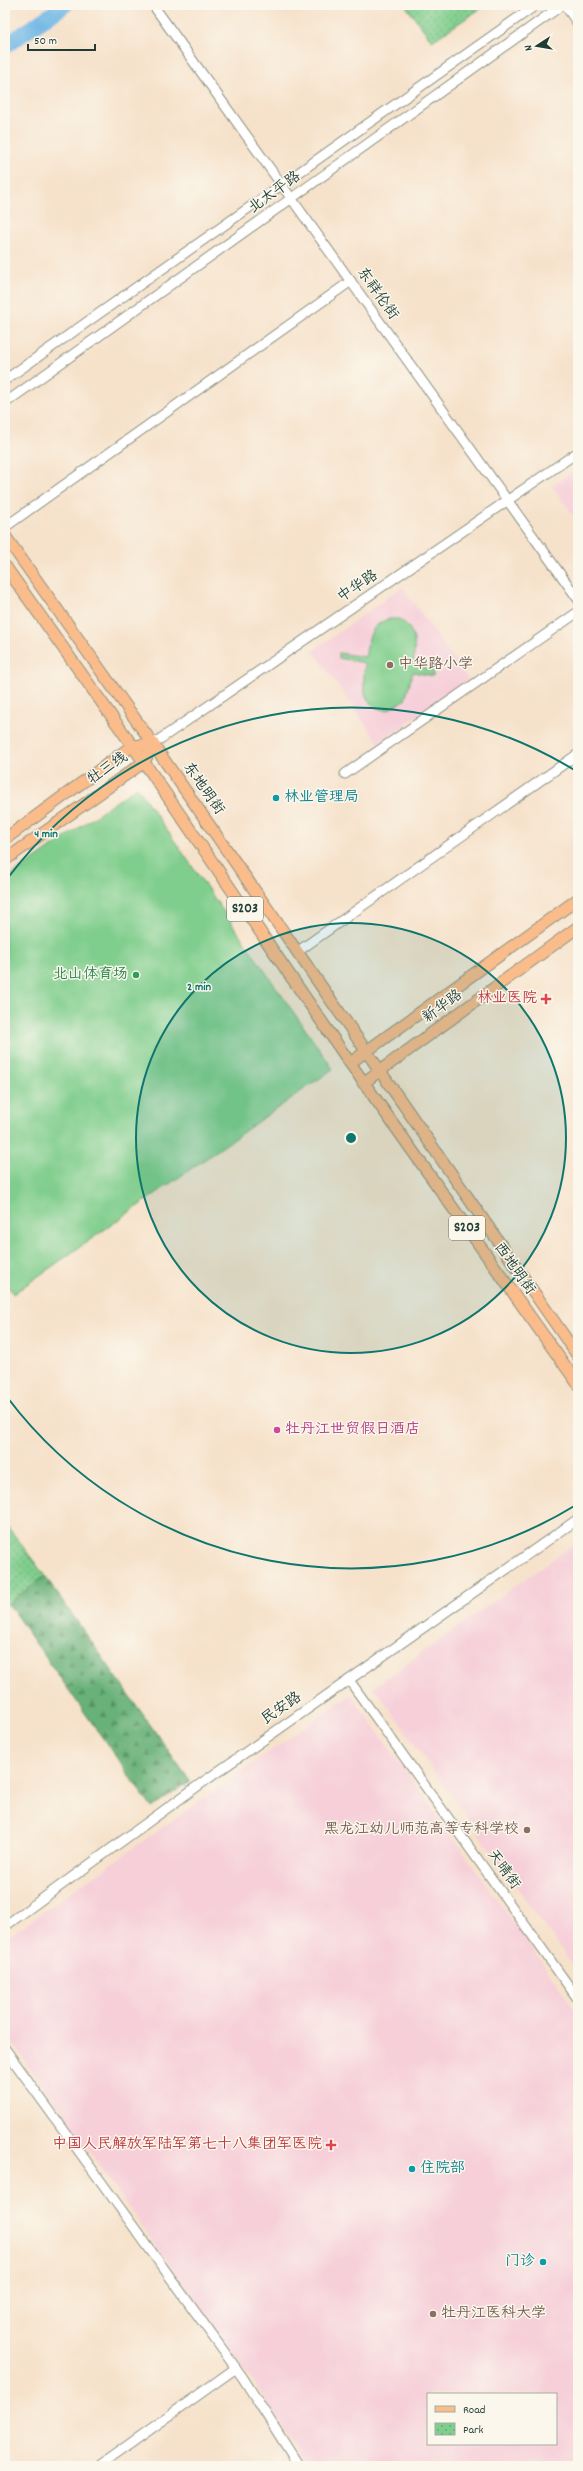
<svg xmlns="http://www.w3.org/2000/svg" width="583" height="2471" font-family="Dekko,'LXGW WenKai TC',sans-serif">
	<style>
		.built { fill: #f6cfd9; fill-rule: evenodd }
		.grass { fill: #80ce8d; stroke: #508660 }
		.forest { fill: url(#forest-firs); stroke: #447756 }
		.park { fill: url(#park-dots); stroke: #508660 }
		.lines { fill: none; stroke-linecap: round; stroke-linejoin: round }
		.river { stroke: #6db6e5; stroke-width: 16 }
		.minor-casing { stroke: #8a9080; stroke-width: 11 }
		.major-casing { stroke: #8a9080; stroke-width: 13 }
		.minor { stroke: #fff; stroke-width: 9 }
		.major { stroke: #fabc8b; stroke-width: 11 }
		.ring { fill: none; stroke: #0f766e; stroke-width: 2 }
		.education-dot { fill: #8d6e63; stroke: #fbf7ec; stroke-width: 1.5 }
		.culture-dot { fill: #0f9aa8; stroke: #fbf7ec; stroke-width: 1.5 }
		.leisure-dot { fill: #2e9e5b; stroke: #fbf7ec; stroke-width: 1.5 }
		.health-dot { fill: #e0444e; stroke: #fbf7ec; stroke-width: 1.5 }
		.hotel-dot { fill: #d1479c; stroke: #fbf7ec; stroke-width: 1.5 }
		.labels { text-anchor: middle; dominant-baseline: central; stroke-width: 3; stroke-linejoin: round; paint-order: stroke }
		.shield { fill: #fbf7ec; stroke: #61756b; stroke-width: 1 }
		.shield-label { font-size: 14px; font-weight: bold; fill: #1f3d34 }
		.street-label { font-size: 15px; fill: #1f3d34; stroke: #fbf7ec }
		.education-label { font-size: 15px; fill: #785e54; stroke: #fbf7ec; text-anchor: start }
		.culture-label { font-size: 15px; fill: #0d838f; stroke: #fbf7ec; text-anchor: start }
		.leisure-label { font-size: 15px; fill: #27864d; stroke: #fbf7ec; text-anchor: end }
		.health-label { font-size: 15px; fill: #be3a42; stroke: #fbf7ec; text-anchor: end }
		.hotel-label { font-size: 15px; fill: #b23c85; stroke: #fbf7ec; text-anchor: start }
		.centre { fill: #0f766e; stroke: #fbf7ec; stroke-width: 2 }
		.ring-label { font-size: 12px; text-anchor: middle; font-weight: bold; fill: #0f766e; stroke: #fbf7ec; stroke-width: 3; stroke-linejoin: round; paint-order: stroke }
	</style>
	<defs>
		<pattern id="forest-firs" width="22" height="20" patternUnits="userSpaceOnUse"><rect width="22" height="20" fill="#68b178"/><path d="M5 1l3.5 6h-7zM16 11l3.5 6h-7z" fill="#559163"/></pattern>
		<pattern id="park-dots" width="8" height="8" patternUnits="userSpaceOnUse"><rect width="8" height="8" fill="#80ce8d"/><path d="M2 2h.1M6 6h.1" fill="none" stroke="#68a874" stroke-width="1.8" stroke-linecap="round"/></pattern>
	</defs>
	<rect width="100%" height="100%" fill="#fbf7ec"/>
	<filter id="ink" filterUnits="userSpaceOnUse"><feTurbulence type="fractalNoise" baseFrequency=".025" numOctaves="2"/><feDisplacementMap in="SourceGraphic" scale="8" xChannelSelector="R" yChannelSelector="G"/><feConvolveMatrix kernelMatrix="1 2 1 2 8 2 1 2 1" color-interpolation-filters="sRGB"/></filter>
	<filter id="wash" filterUnits="userSpaceOnUse"><feTurbulence type="fractalNoise" baseFrequency=".012" numOctaves="4" result="noise"/><feDisplacementMap in="SourceGraphic" scale="16" xChannelSelector="R" yChannelSelector="G"/><feGaussianBlur stdDeviation="0.9" result="paint"/><feColorMatrix in="noise" values="0 0 0 0 0 0 0 0 0 0 0 0 0 0 0 0 0 1.4 0 .05"/><feComposite in="paint" operator="in"/></filter>
	<g filter="url(#wash)">
		<rect width="100%" height="100%" fill="#f6e2cb"/>
		<g class="built">
			<polygon points="578,468 578,522 552,486"/>
			<polygon points="402,587 468,679 379,743 313,651"/>
			<polygon points="578,1541 578,1973 374,1687"/>
			<path d="M351,1694L578,2013V2466H306L262,2395L5,2033V1939ZM428,2394H556V2444H428Z"/>
		</g>
		<g class="grass">
			<path d="M389,619H399C418,631 415,646 413,665L434,670L433,676L413,672L405,700L387,710C360,708 363,683 365,663L339,658V653L365,657C369,638 369,625 389,619Z"/>
			<polygon points="137,787 333,1069 13,1294 5,1282 5,880"/>
		</g>
		<polygon class="forest" points="45,1576 190,1781 152,1808 8,1604"/>
		<g class="park">
			<polygon points="405,5 486,5 432,41"/>
			<polygon points="5,1523 45,1576 5,1606"/>
		</g>
		<g class="lines">
			<polyline class="river" points="5,46 65,5"/>
		</g>
	</g>
	<g filter="url(#ink)">
		<g class="lines">
			<defs>
				<g id="minor">
					<polyline points="153,5 578,599"/>
					<polyline points="565,5 578,24"/>
					<polyline points="5,380 536,5"/>
					<polyline points="5,403 562,5"/>
					<polyline points="5,527 351,281"/>
					<polyline points="153,744 578,452"/>
					<polyline points="345,774 578,612"/>
					<polyline points="297,952 578,754"/>
					<polyline points="349,1680 578,1999"/>
					<polyline points="5,1926 199,1785 578,1519"/>
					<polyline points="5,2049 243,2378 299,2466"/>
					<polyline points="99,2466 236,2368"/>
				</g>
				<g id="major">
					<polyline points="5,536 153,744 578,1356"/>
					<polyline points="5,566 144,762 350,1063 578,1384"/>
					<polyline points="5,839 132,746 153,744"/>
					<polyline points="5,860 144,762 153,744"/>
					<polyline points="350,1063 578,899"/>
					<polyline points="363,1083 578,927"/>
				</g>
			</defs>
			<use href="#minor" class="minor-casing"/>
			<use href="#major" class="major-casing"/>
			<use href="#minor" class="minor"/>
			<use href="#major" class="major"/>
		</g>
	</g>
	<circle cx="351" cy="1138" r="215" fill="#0f766e" fill-opacity=".12"/>
	<g class="ring">
		<circle cx="351" cy="1138" r="215"/>
		<path d="M576 1505A431 431 0 0 1 7 1397M7 879A431 431 0 0 1 576 771"/>
	</g>
	<g class="education-dot">
		<circle cx="390" cy="665" r="4"/>
		<circle cx="527" cy="1830" r="4"/>
		<circle cx="433" cy="2314" r="4"/>
	</g>
	<g class="culture-dot">
		<circle cx="276" cy="798" r="4"/>
		<circle cx="412" cy="2169" r="4"/>
		<circle cx="543" cy="2262" r="4"/>
	</g>
	<circle class="leisure-dot" cx="136" cy="975" r="4"/>
	<g class="health-dot">
		<path d="M544 993h4v4h4v4h-4v4h-4v-4h-4v-4h4z"/>
		<path d="M329 2139h4v4h4v4h-4v4h-4v-4h-4v-4h4z"/>
	</g>
	<circle class="hotel-dot" cx="277" cy="1430" r="4"/>
	<g class="labels">
		<g class="shield">
			<rect x="227" y="897" width="36" height="24" rx="3"/>
			<rect x="449" y="1216" width="36" height="24" rx="3"/>
		</g>
		<g class="shield-label">
			<text x="245" y="909">S203</text>
			<text x="467" y="1228">S203</text>
		</g>
		<g class="street-label">
			<text transform="translate(275 193) rotate(-36)">北太平路</text>
			<text transform="translate(377 294) rotate(55)">东祥伦街</text>
			<text transform="translate(358 587) rotate(-34)">中华路</text>
			<text transform="translate(108 769) rotate(-35)">牡三线</text>
			<text transform="translate(203 789) rotate(55)">东地明街</text>
			<text transform="translate(443 1007) rotate(-36)">新华路</text>
			<text transform="translate(514 1269) rotate(55)">西地明街</text>
			<text transform="translate(282 1709) rotate(-35)">民安路</text>
			<text transform="translate(503 1870) rotate(54)">天晴街</text>
		</g>
		<g class="education-label">
			<text x="398" y="665">中华路小学</text>
			<text x="519" y="1830" text-anchor="end">黑龙江幼儿师范高等专科学校</text>
			<text x="441" y="2314">牡丹江医科大学</text>
		</g>
		<g class="culture-label">
			<text x="284" y="798">林业管理局</text>
			<text x="420" y="2169">住院部</text>
			<text x="535" y="2262" text-anchor="end">门诊</text>
		</g>
		<g class="leisure-label">
			<text x="128" y="975">北山体育场</text>
		</g>
		<g class="health-label">
			<text x="537" y="999">林业医院</text>
			<text x="322" y="2145">中国人民解放军陆军第七十八集团军医院</text>
		</g>
		<g class="hotel-label">
			<text x="285" y="1430">牡丹江世贸假日酒店</text>
		</g>
	</g>
	<circle cx="351" cy="1138" r="6" class="centre"/>
	<g class="ring-label">
		<text x="46" y="837">4 min</text>
		<text x="199" y="990">2 min</text>
	</g>
	<rect width="583" height="2471" fill="none" stroke="#fbf7ec" stroke-width="20"/>
	<rect x="427" y="2393" width="130" height="52" fill="#fbf7ec" stroke="#a3ada2"/>
	<rect x="435" y="2406" width="20" height="6" fill="#fabc8b" stroke="#a3ada2"/>
	<text x="463" y="2413" font-size="12" fill="#1f3d34">Road</text>
	<rect x="435" y="2423" width="20" height="12" fill="url(#park-dots)" stroke="#a3ada2"/>
	<text x="463" y="2433" font-size="12" fill="#1f3d34">Park</text>
	<g transform="translate(537 46) rotate(258)" stroke="#fbf7ec" stroke-width="3" paint-order="stroke">
	<path d="M0-3L7 15L0 10L-7 15Z" fill="#1f3d34"/>
	<text y="-6" font-size="11" font-weight="bold" text-anchor="middle" fill="#1f3d34">N</text>
	</g>
	<path d="M28 44v6h67v-6" fill="none" stroke="#1f3d34" stroke-width="2"/>
	<text x="34" y="44" font-size="12" fill="#1f3d34" stroke="#fbf7ec" stroke-width="3" paint-order="stroke">50 m</text>
</svg>
